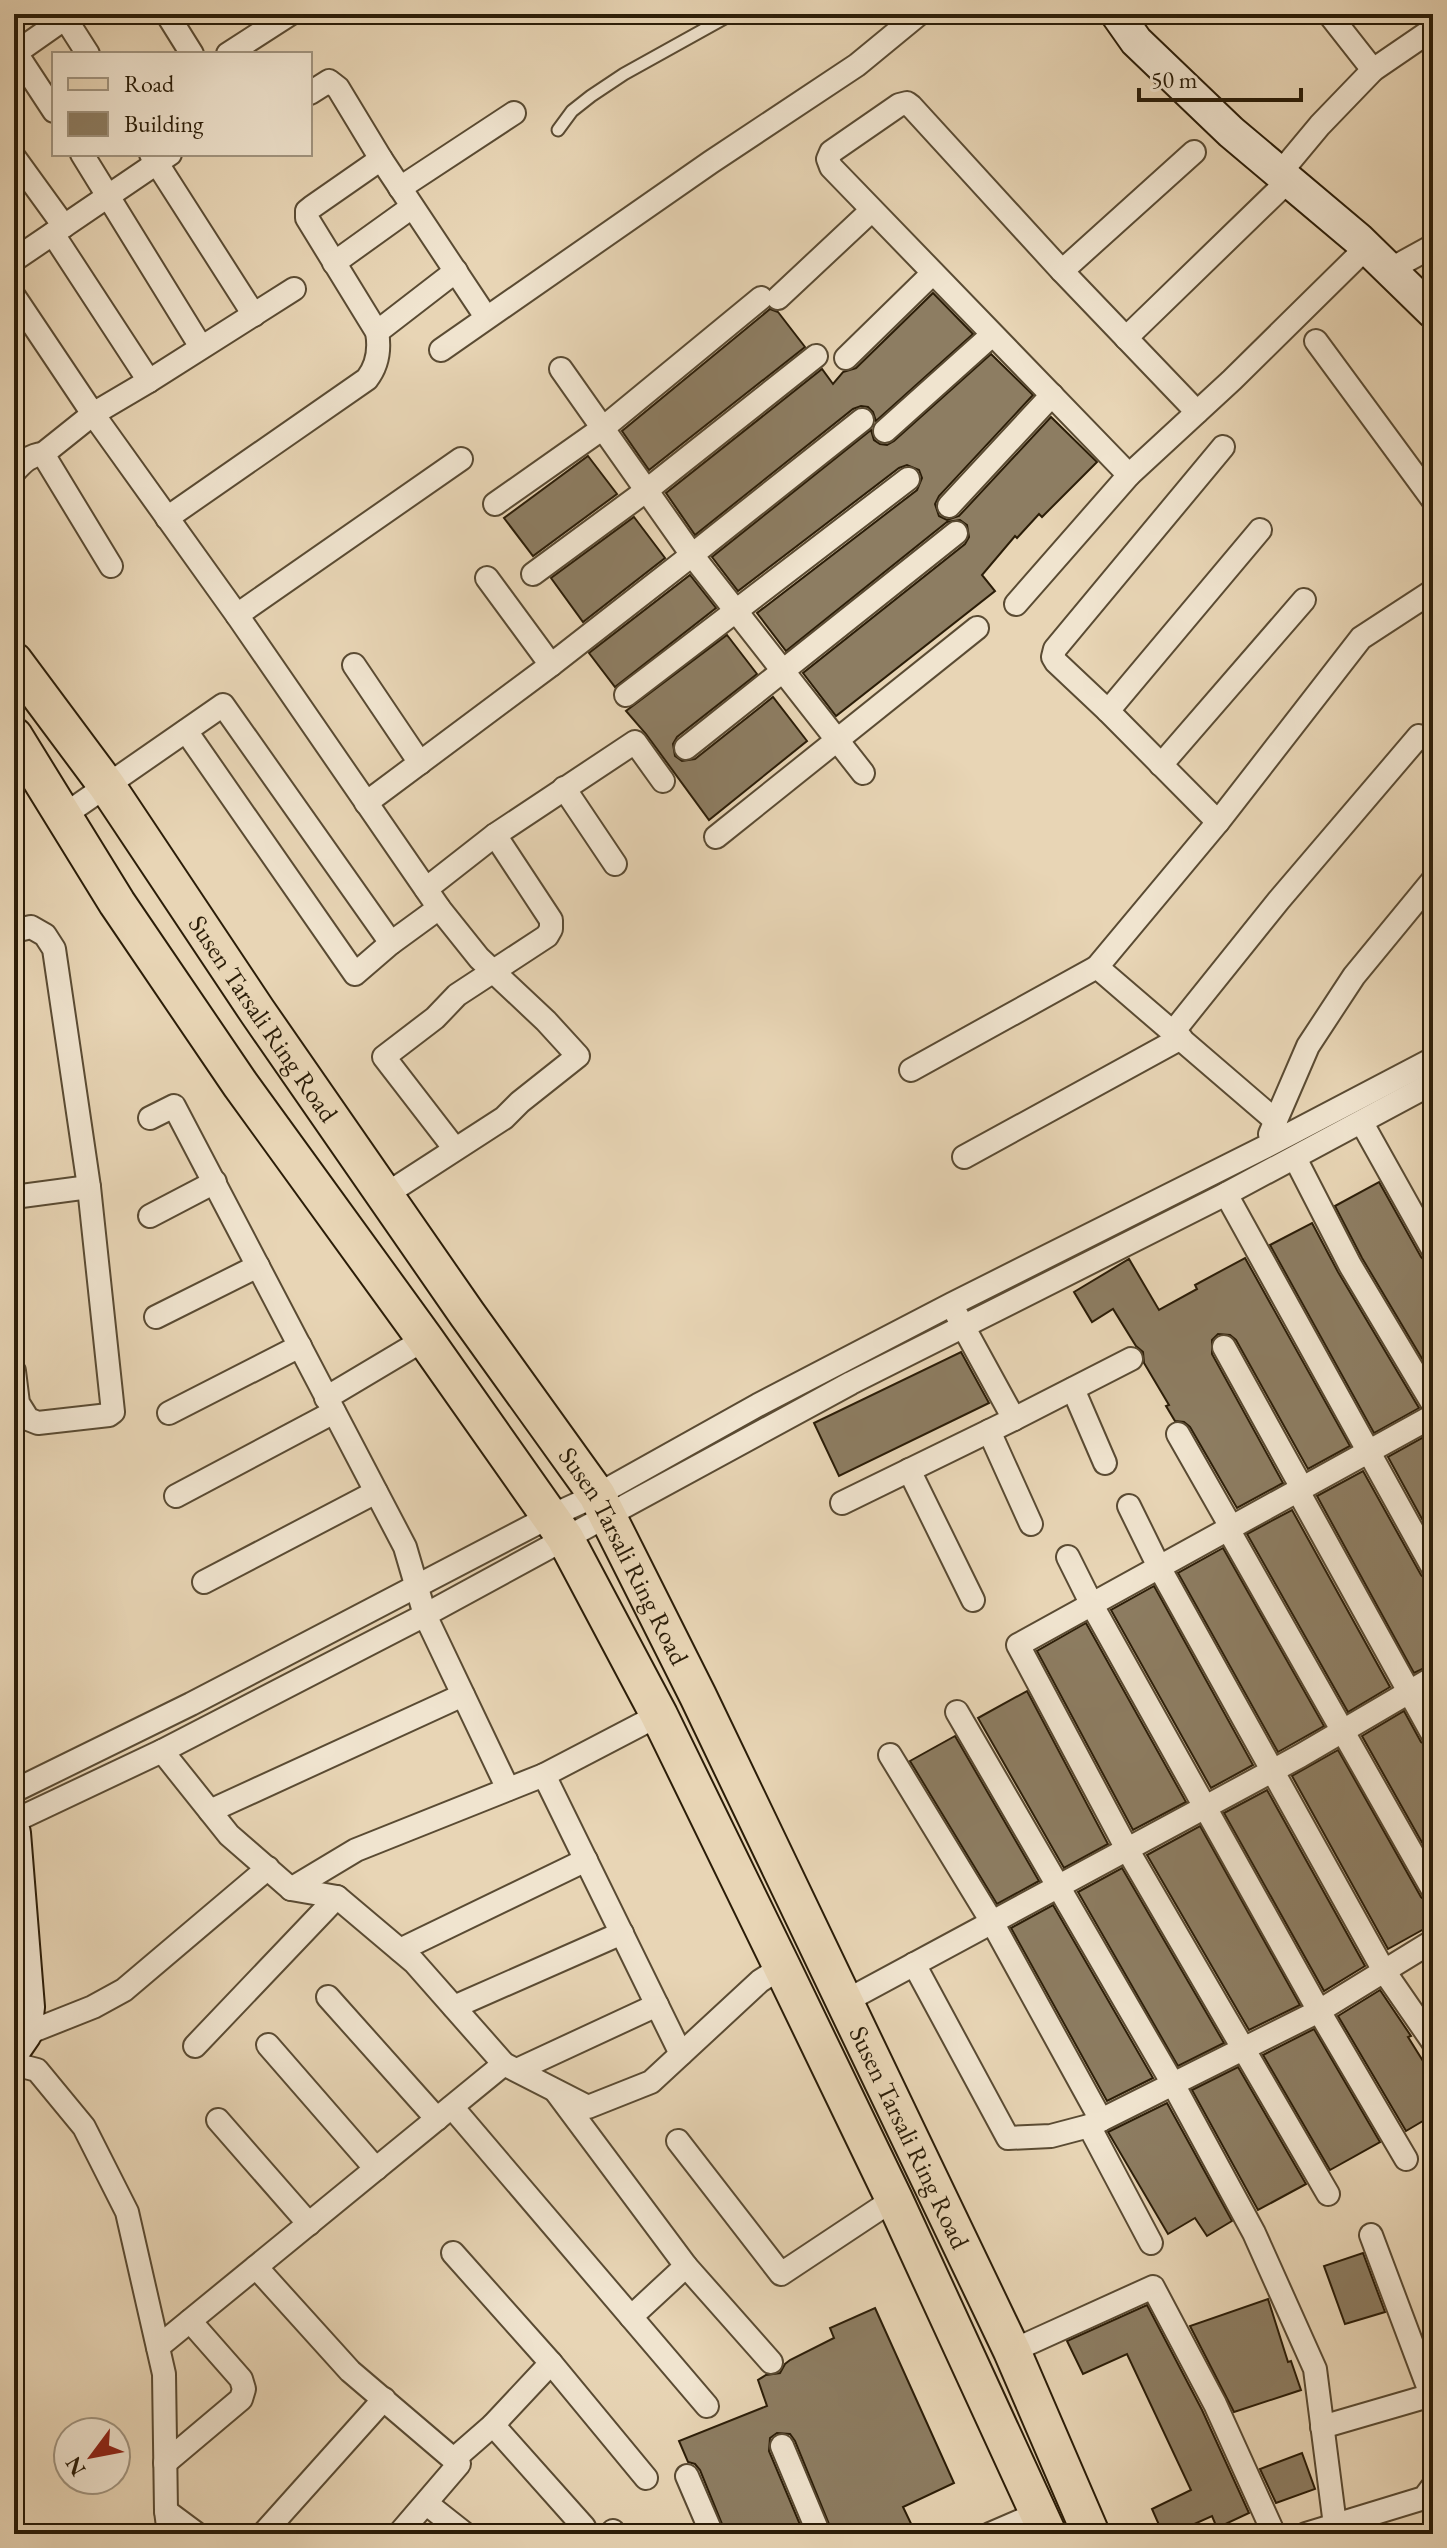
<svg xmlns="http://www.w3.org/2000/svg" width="1447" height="2548" font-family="'EB Garamond',serif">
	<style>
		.building { fill: #8d7d62; stroke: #2b1d08; stroke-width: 2 }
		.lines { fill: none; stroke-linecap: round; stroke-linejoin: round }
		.lane-casing { stroke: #5a4b33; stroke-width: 15 }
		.street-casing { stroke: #5a4b33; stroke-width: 26 }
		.secondary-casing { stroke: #2b1d08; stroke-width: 36 }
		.primary-casing { stroke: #2b1d08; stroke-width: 40 }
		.lane { stroke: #f0e4cf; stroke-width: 11 }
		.street { stroke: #f0e4cf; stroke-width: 22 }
		.secondary { stroke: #f0e4cf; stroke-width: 32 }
		.primary { stroke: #e8d5b5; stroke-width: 36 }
		.labels { text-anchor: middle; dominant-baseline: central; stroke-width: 6; stroke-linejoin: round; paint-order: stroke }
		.street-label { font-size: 26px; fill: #2b1d08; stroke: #f0e4cf }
	</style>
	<rect width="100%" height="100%" fill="#e8d5b5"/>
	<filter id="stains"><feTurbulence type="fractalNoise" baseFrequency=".0025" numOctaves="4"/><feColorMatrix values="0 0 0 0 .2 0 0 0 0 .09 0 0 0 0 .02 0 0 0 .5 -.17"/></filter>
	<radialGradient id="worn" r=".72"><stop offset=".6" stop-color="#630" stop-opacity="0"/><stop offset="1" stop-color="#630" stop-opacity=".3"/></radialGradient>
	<g class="building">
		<polygon points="933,293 973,334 876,421 873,412 868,407 861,406 853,409 695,535 666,493 822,369 833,384 843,372 856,368"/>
		<polygon points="770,309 778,312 805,347 649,470 622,431"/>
		<polygon points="991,354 1033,395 939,496 935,504 939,516 947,520 959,516 1051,417 1097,462 1042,517 1039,514 1017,538 1015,536 982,575 995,591 836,716 803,673 965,544 969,537 967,525 960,520 947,522 786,651 757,613 917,490 922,478 919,470 907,465 899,468 738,591 712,557 871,430 874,440 880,444 887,445 894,441"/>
		<polygon points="588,456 617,494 533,556 504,518"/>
		<polygon points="634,517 665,558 583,622 551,578"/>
		<polygon points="690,575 716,608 615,687 589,653"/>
		<polygon points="727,635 757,674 677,737 673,744 675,756 682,761 695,759 773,697 807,741 709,820 646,734 626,711"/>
		<polygon points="1379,1182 1421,1257 1433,1270 1433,1377 1362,1258 1335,1206"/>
		<polygon points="1312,1223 1338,1272 1419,1408 1374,1433 1270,1245"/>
		<polygon points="1245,1258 1350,1446 1308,1469 1236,1340 1230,1335 1218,1334 1212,1340 1212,1354 1283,1483 1237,1508 1190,1427 1184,1422 1175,1421 1166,1406 1169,1405 1144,1363 1143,1352 1136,1346 1113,1309 1092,1322 1074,1292 1129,1259 1159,1310 1197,1289 1195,1285"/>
		<polygon points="961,1352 989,1403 839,1476 814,1423"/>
		<polygon points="1433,1432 1433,1539 1388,1457"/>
		<polygon points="1363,1471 1421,1575 1426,1580 1433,1582 1433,1664 1414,1673 1317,1496"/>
		<polygon points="1292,1510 1390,1687 1348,1712 1247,1534"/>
		<polygon points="1223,1548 1324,1726 1278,1752 1178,1573"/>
		<polygon points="1154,1586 1253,1765 1211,1788 1111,1610"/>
		<polygon points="1086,1623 1186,1802 1133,1830 1037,1651"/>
		<polygon points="1027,1691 1108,1844 1064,1868 978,1718"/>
		<polygon points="1404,1711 1421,1742 1433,1749 1433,1862 1362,1736"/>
		<polygon points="955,1736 1039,1881 997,1904 910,1761"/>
		<polygon points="1338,1750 1421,1897 1427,1902 1433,1904 1433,1924 1388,1949 1292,1776"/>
		<polygon points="1267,1790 1365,1966 1324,1991 1224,1813"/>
		<polygon points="1200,1826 1300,2005 1249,2030 1147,1855"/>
		<polygon points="1122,1868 1224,2043 1178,2066 1078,1892"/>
		<polygon points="1053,1905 1153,2078 1107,2101 1011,1928"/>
		<polygon points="1380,1990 1411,2036 1408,2037 1433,2077 1433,2115 1406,2131 1338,2016"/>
		<polygon points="1314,2029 1380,2142 1330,2170 1263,2055"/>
		<polygon points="1238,2067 1306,2184 1258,2210 1192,2090"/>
		<polygon points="1167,2103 1232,2221 1207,2236 1195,2218 1168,2234 1108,2132"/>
		<polygon points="1363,2253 1385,2312 1345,2324 1324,2266"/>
		<polygon points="1268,2299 1288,2362 1291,2361 1301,2390 1234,2412 1190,2326"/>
		<polygon points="1147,2305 1202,2410 1249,2513 1217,2528 1212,2516 1172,2534 1163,2534 1152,2509 1191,2490 1127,2354 1083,2374 1067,2341"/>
		<polygon points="875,2308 954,2483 903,2507 916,2534 833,2534 795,2441 790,2434 777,2433 770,2438 769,2451 804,2534 726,2534 700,2470 695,2464 688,2462 679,2441 767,2406 758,2380 766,2375 780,2373 785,2364 790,2360 834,2338 830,2328"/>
		<polygon points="1302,2453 1315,2489 1276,2503 1260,2469"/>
	</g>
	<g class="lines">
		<defs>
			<g id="lane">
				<polyline points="888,14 908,24"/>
				<polyline points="558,130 572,111 591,96 624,74 732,14"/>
			</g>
			<g id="street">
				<polyline points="167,14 192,54"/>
				<polyline points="1329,14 1373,70"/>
				<polyline points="65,18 88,54"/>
				<polyline points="14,50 54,111"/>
				<polyline points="14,54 71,14"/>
				<polyline points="228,54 290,14"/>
				<polyline points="310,93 329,81 338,88 381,159 486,317"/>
				<polyline points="82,154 201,347"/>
				<polyline points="151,154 254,315"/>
				<polyline points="14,157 64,226"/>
				<polyline points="1280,173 1320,125 1373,70 1433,29"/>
				<polyline points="400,188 514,113"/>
				<polyline points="53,234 149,381"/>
				<polyline points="14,260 170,154"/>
				<polyline points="334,263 412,207"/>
				<polyline points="1391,269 1433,246"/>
				<polyline points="1062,271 1194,152"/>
				<polyline points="14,296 93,414 237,615 439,908 479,958 546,1021 578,1056 520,1102 504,1118 385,1195"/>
				<polyline points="778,298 872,210"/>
				<polyline points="377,332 456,271"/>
				<polyline points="1126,338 1289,180"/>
				<polyline points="1316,341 1433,500"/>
				<polyline points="441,350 711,162 857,65 919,14"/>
				<polyline points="846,358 933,273"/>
				<polyline points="561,369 692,555 862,420"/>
				<polyline points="885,431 992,335"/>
				<path d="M14,472C23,462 30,455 43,454"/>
				<polyline points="1129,475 831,167 828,159 831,152 899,105 907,103 911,106 1062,271 1197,412"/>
				<polyline points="495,504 603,428 761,298"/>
				<polyline points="949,506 1052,395"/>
				<path d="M167,518L367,379C377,366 380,349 377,332L307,218V211L312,207L381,159"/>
				<polyline points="111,566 43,454 93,414 149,381 294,289"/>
				<polyline points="533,574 647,490 816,356"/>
				<polyline points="487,578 551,665"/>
				<polyline points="1016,604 1129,475 1232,380 1367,247"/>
				<polyline points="237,615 461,459"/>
				<polyline points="354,665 420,763"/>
				<polyline points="626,695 908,479"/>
				<polyline points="1108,711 1260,530"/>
				<polyline points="186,731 355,974 391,943"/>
				<polyline points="686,748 956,533"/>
				<polyline points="1161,765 1304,600"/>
				<polyline points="564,788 615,864"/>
				<polyline points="366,803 551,665 692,555 863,773"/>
				<polyline points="63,816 223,705 391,943 439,908"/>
				<polyline points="1218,822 1361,638 1433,591"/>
				<polyline points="716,837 977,628"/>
				<polyline points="426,889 495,835 635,742 663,781"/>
				<polyline points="14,931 31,927 45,935 54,949 89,1187 113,1412 109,1415 38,1423 28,1419 18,1403 14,1371"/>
				<polyline points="1097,967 1218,822 1108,711 1056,662 1053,657 1055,649 1223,447"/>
				<polyline points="1173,1032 1279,900 1419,736"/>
				<polyline points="911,1070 1097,967 1276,1121"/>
				<polyline points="150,1118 174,1106 405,1547 425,1615 508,1789"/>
				<polyline points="1362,1123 1433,1250"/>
				<polyline points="1270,1134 1308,1046 1354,976 1433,880"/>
				<polyline points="455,1149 384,1057 435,1018 457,995 547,936 551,929 551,920 495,835"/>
				<polyline points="964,1157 1181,1038"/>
				<polyline points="1295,1158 1350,1265 1433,1404"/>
				<polyline points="1226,1194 1433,1568"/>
				<polyline points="14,1197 89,1187"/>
				<polyline points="150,1216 215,1182"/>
				<polyline points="156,1317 258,1266"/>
				<polyline points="1224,1347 1302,1488"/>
				<polyline points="1073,1389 1105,1463"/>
				<polyline points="326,1398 425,1339"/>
				<polyline points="169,1413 300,1346"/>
				<polyline points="1014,1419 1131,1359"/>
				<polyline points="989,1431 1031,1524"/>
				<polyline points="1178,1434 1231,1527"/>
				<polyline points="909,1470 973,1600"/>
				<polyline points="1298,1491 1433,1735"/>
				<polyline points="176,1496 334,1412"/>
				<polyline points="842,1503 1014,1419 957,1315"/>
				<polyline points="1129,1506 1159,1567 1384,1971 1433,2042"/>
				<polyline points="1228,1529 1433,1890"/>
				<polyline points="1068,1557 1092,1605 1319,2011 1406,2159"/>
				<polyline points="204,1582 376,1492"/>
				<polyline points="957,1712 1173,2084 1254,2233 1315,2369 1335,2525"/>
				<polyline points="162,1751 229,1835 291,1889 337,1897 414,1962 504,2064 588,2107 651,2082 760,1981 782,1967"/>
				<polyline points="890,1755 992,1922 1101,2120"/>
				<polyline points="544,1775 659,1715"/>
				<polyline points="14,1791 191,1704 551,1516 597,1495 758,1405 952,1304 1265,1147 1433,1059"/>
				<polyline points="210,1811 463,1695"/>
				<polyline points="14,1821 162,1751 425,1615 851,1383 1226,1194 1433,1083"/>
				<polyline points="291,1889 356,1850 544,1775 681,2054"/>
				<polyline points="400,1950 586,1860"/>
				<polyline points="914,1964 1008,2138 1051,2136 1089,2126 1319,2011 1433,1941"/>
				<polyline points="328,1997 437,2119"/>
				<polyline points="844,2002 1300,1756 1433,1678"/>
				<polyline points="454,2007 622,1933"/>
				<polyline points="25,2034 93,2007 124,1990 268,1868"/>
				<polyline points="268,2045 376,2169"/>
				<polyline points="195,2046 337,1897"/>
				<polyline points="14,2064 37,2070 84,2127 127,2212 164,2374 166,2511 169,2534"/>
				<polyline points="517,2070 657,2005"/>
				<polyline points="557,2093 686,2266 631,2317"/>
				<polyline points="452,2107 707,2406"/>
				<polyline points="218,2120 309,2224"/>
				<polyline points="1089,2126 1151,2243"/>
				<polyline points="678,2141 781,2274 894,2199"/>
				<polyline points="1328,2194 1127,1849 1018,1645 1433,1416"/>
				<polyline points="1371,2235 1433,2400"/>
				<polyline points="453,2253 551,2363 493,2425"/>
				<polyline points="686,2266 771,2362"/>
				<polyline points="256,2267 350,2371 459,2464 399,2534"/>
				<polyline points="158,2347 504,2064"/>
				<polyline points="1012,2351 1153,2287 1215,2404 1274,2534"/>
				<polyline points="551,2363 646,2478"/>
				<polyline points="1322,2427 1432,2395"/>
				<polyline points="782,2446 819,2534"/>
				<polyline points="454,2459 493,2425 584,2527"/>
				<polyline points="165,2463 241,2399 244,2389 241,2379 190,2321"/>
				<polyline points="687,2476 712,2534"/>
				<polyline points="427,2504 465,2534"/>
				<polyline points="166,2511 197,2534"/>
				<polyline points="613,2531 615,2534"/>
				<polyline points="263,2534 384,2399"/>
				<polyline points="990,2534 1039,2513"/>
				<polyline points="1306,2534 1424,2498 1433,2486"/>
			</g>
			<g id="secondary">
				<polyline points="1117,14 1136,41 1231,132 1358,239 1433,312"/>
				<polyline points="14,1833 28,2007 25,2034 14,2050"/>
			</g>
			<g id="primary">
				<path id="s1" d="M14,661L107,786L257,1011L467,1314L597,1495L698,1696L1012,2351L1091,2534"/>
				<polyline points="14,736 117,903 240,1084 425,1339 565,1538 659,1715 782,1967 894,2199 1048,2534"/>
			</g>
		</defs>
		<use href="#lane" class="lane-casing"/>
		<use href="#street" class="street-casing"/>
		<use href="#secondary" class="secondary-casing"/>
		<use href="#primary" class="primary-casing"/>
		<use href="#lane" class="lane"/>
		<use href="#street" class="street"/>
		<use href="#secondary" class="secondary"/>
		<use href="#primary" class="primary"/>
	</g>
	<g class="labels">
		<g class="street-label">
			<text stroke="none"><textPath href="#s1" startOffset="436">Susen Tarsali Ring Road</textPath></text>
			<text stroke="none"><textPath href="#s1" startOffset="1084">Susen Tarsali Ring Road</textPath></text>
			<text stroke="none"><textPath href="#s1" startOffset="1732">Susen Tarsali Ring Road</textPath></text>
		</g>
	</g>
	<rect width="1447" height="2548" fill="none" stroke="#e8d5b5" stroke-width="48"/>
	<rect x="16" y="16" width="1415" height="2516" fill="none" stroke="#2b1d08" stroke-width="4"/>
	<rect x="24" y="24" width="1399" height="2500" fill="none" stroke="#2b1d08" stroke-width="2"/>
	<rect x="52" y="52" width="260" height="104" fill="#f0e4cf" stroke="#a1947f" stroke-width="2"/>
	<rect x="68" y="78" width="40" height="12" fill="#e8d5b5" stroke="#a1947f" stroke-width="2"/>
	<text x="124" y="92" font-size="24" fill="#2b1d08">Road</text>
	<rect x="68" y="112" width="40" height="24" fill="#8d7d62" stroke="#a1947f" stroke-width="2"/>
	<text x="124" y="132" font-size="24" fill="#2b1d08">Building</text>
	<g transform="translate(92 2456) rotate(238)"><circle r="38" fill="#f0e4cf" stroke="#a1947f" stroke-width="2"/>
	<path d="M0-6L14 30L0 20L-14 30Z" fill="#8f2418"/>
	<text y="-12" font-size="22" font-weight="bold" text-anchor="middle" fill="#2b1d08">N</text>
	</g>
	<path d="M1139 88v12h162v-12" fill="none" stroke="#2b1d08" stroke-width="4"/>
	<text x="1151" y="88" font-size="24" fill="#2b1d08" stroke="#f0e4cf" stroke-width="6" paint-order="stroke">50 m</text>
	<rect width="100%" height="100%" filter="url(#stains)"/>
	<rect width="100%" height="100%" fill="url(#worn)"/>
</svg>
